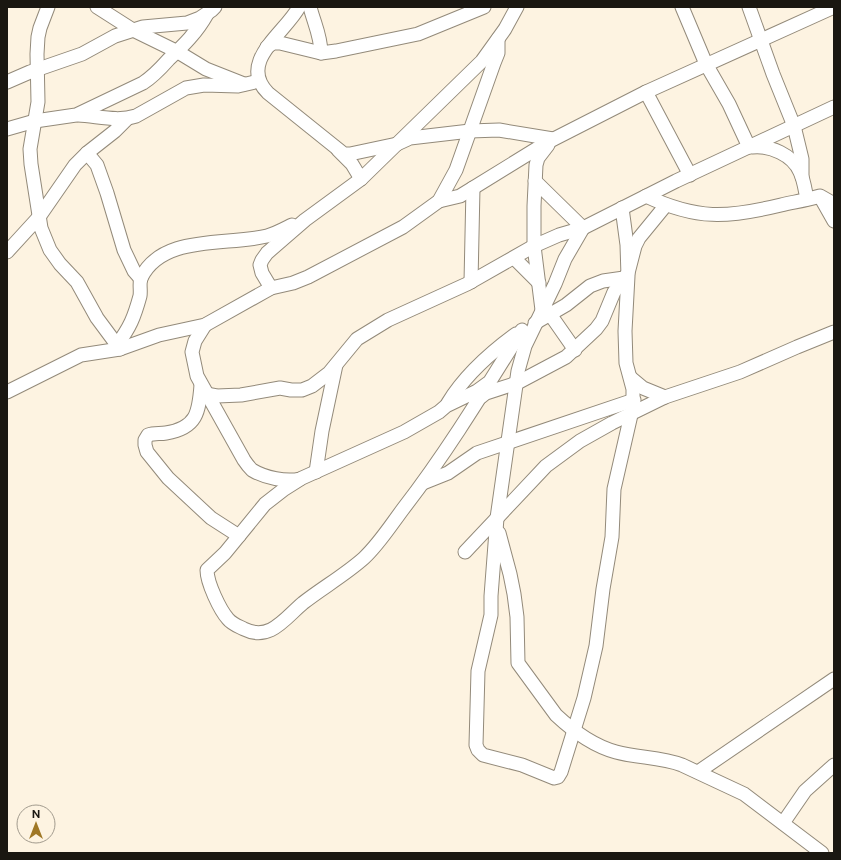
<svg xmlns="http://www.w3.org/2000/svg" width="841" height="860" font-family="'Public Sans',sans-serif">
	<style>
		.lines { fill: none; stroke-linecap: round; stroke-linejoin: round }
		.minor-casing { stroke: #938a7a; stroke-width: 15 }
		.minor { stroke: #fff; stroke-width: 13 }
	</style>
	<rect width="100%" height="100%" fill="#fdf3e1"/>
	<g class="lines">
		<defs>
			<g id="minor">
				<polyline points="48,7 40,28 38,37 37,54 38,102 30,149 31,164 41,228 50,250 60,264 77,282 97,318 120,349"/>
				<polyline points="97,7 133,30 178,52 206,69 244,84"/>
				<path d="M299,7C285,33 237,62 268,93L344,154H350L397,144L410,138L470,131L499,130L553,139"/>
				<path d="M310,7C314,23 321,36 321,53"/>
				<polyline points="682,7 706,64 729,104 749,147"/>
				<polyline points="749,7 773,74 794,126 802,159 802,177"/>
				<polyline points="267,47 273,43 280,43 321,53 336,51 418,34 484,7"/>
				<polyline points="7,82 30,72 82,54 115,36 143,27 187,23 200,18 212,10 215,7"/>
				<polyline points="646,92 690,175"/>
				<path d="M78,115C98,116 117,122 136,116L186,88L204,85L238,86L259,81"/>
				<path d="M7,129L35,121L76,115L143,83C154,76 161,68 169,59C184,45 197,32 207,14"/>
				<path d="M752,147C770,145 793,155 800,172C804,180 805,190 807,199"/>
				<polyline points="338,150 352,164 361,179"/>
				<polyline points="87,153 97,165 107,193 124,250 134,271 141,279"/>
				<polyline points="535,181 583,228"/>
				<path d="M646,196C697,220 727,218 781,205C794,202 807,200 820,196L834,204"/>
				<polyline points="821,198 834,221"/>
				<polyline points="439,201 460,196 546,143 646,92 834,7"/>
				<polyline points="583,228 565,259 555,284 525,346 518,371 497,518 491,596 491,615 478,671 476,745 478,750 483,755 522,765 554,778 558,777 561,772 584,698 596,646 603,589 612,537 614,489 633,406 633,389 626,363 625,331 628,276 627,245 622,208"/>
				<polyline points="7,252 39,217 75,165 87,153 115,131 127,119"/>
				<polyline points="514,258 539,283"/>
				<polyline points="471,282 473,188"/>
				<polyline points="271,288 262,273 260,265 262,260 267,253 305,220 361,179 482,61 505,29 517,7"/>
				<polyline points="545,307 575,350"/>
				<polyline points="542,310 534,246 534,206 536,165 538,158 548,145"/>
				<polyline points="535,323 566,305 590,286 603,281 624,278"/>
				<path d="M205,325L195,341L192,352L197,376L244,460C246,463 249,467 252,470C265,478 286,482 300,479"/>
				<path d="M117,345C130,327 134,318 140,296C141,290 139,283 141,278C162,234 227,246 267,236C275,234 284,229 292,225"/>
				<polyline points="631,378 643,388 665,397"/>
				<path d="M488,383L477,391L446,406L439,412L404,432L302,478L283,490L265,504L225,553L207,570C207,583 220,610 228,619C232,624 238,626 244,629C270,642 285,618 303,603C322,588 345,575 364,558C379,544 391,525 403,509C447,452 484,391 522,330"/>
				<path d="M201,385C199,412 197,428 166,433C160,434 154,433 148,435L145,440V445L147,452L168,478L211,518L239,536"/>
				<polyline points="7,392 81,355 120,349 159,335 205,325 271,288 293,283 308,277 403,227 439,201 456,170 494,63 498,53 498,39"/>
				<polyline points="206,394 217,396 241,395 280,388 291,390 302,390 312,386 329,373 357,339 388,320 467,284 534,246 559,235 583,228 676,181 834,107"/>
				<polyline points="481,397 486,393 517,383 566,357 596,329 602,321 614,292 628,273 635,246 639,238 666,205"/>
				<path d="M448,403C465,375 490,353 516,334"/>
				<polyline points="316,472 322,431 336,365"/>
				<polyline points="423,483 448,473 477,453 634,400"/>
				<path d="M499,533L510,574L514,594L517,617L518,663L556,715C572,730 594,746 616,752C638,758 661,757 682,765L744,794L822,853"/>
				<polyline points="465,552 546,466 580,441 612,423 665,397 740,372 797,347 834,332"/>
				<polyline points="698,772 834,679"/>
				<polyline points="783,823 805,791 834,765"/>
			</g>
		</defs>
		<use href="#minor" class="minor-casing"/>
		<use href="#minor" class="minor"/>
	</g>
	<rect width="841" height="860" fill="none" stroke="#1a1711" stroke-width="16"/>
	<g transform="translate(36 824)"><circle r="19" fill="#fdf3e1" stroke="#a29b8e"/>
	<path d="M0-3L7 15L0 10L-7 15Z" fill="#9f7725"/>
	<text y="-6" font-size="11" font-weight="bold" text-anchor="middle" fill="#1a1711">N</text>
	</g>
</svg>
